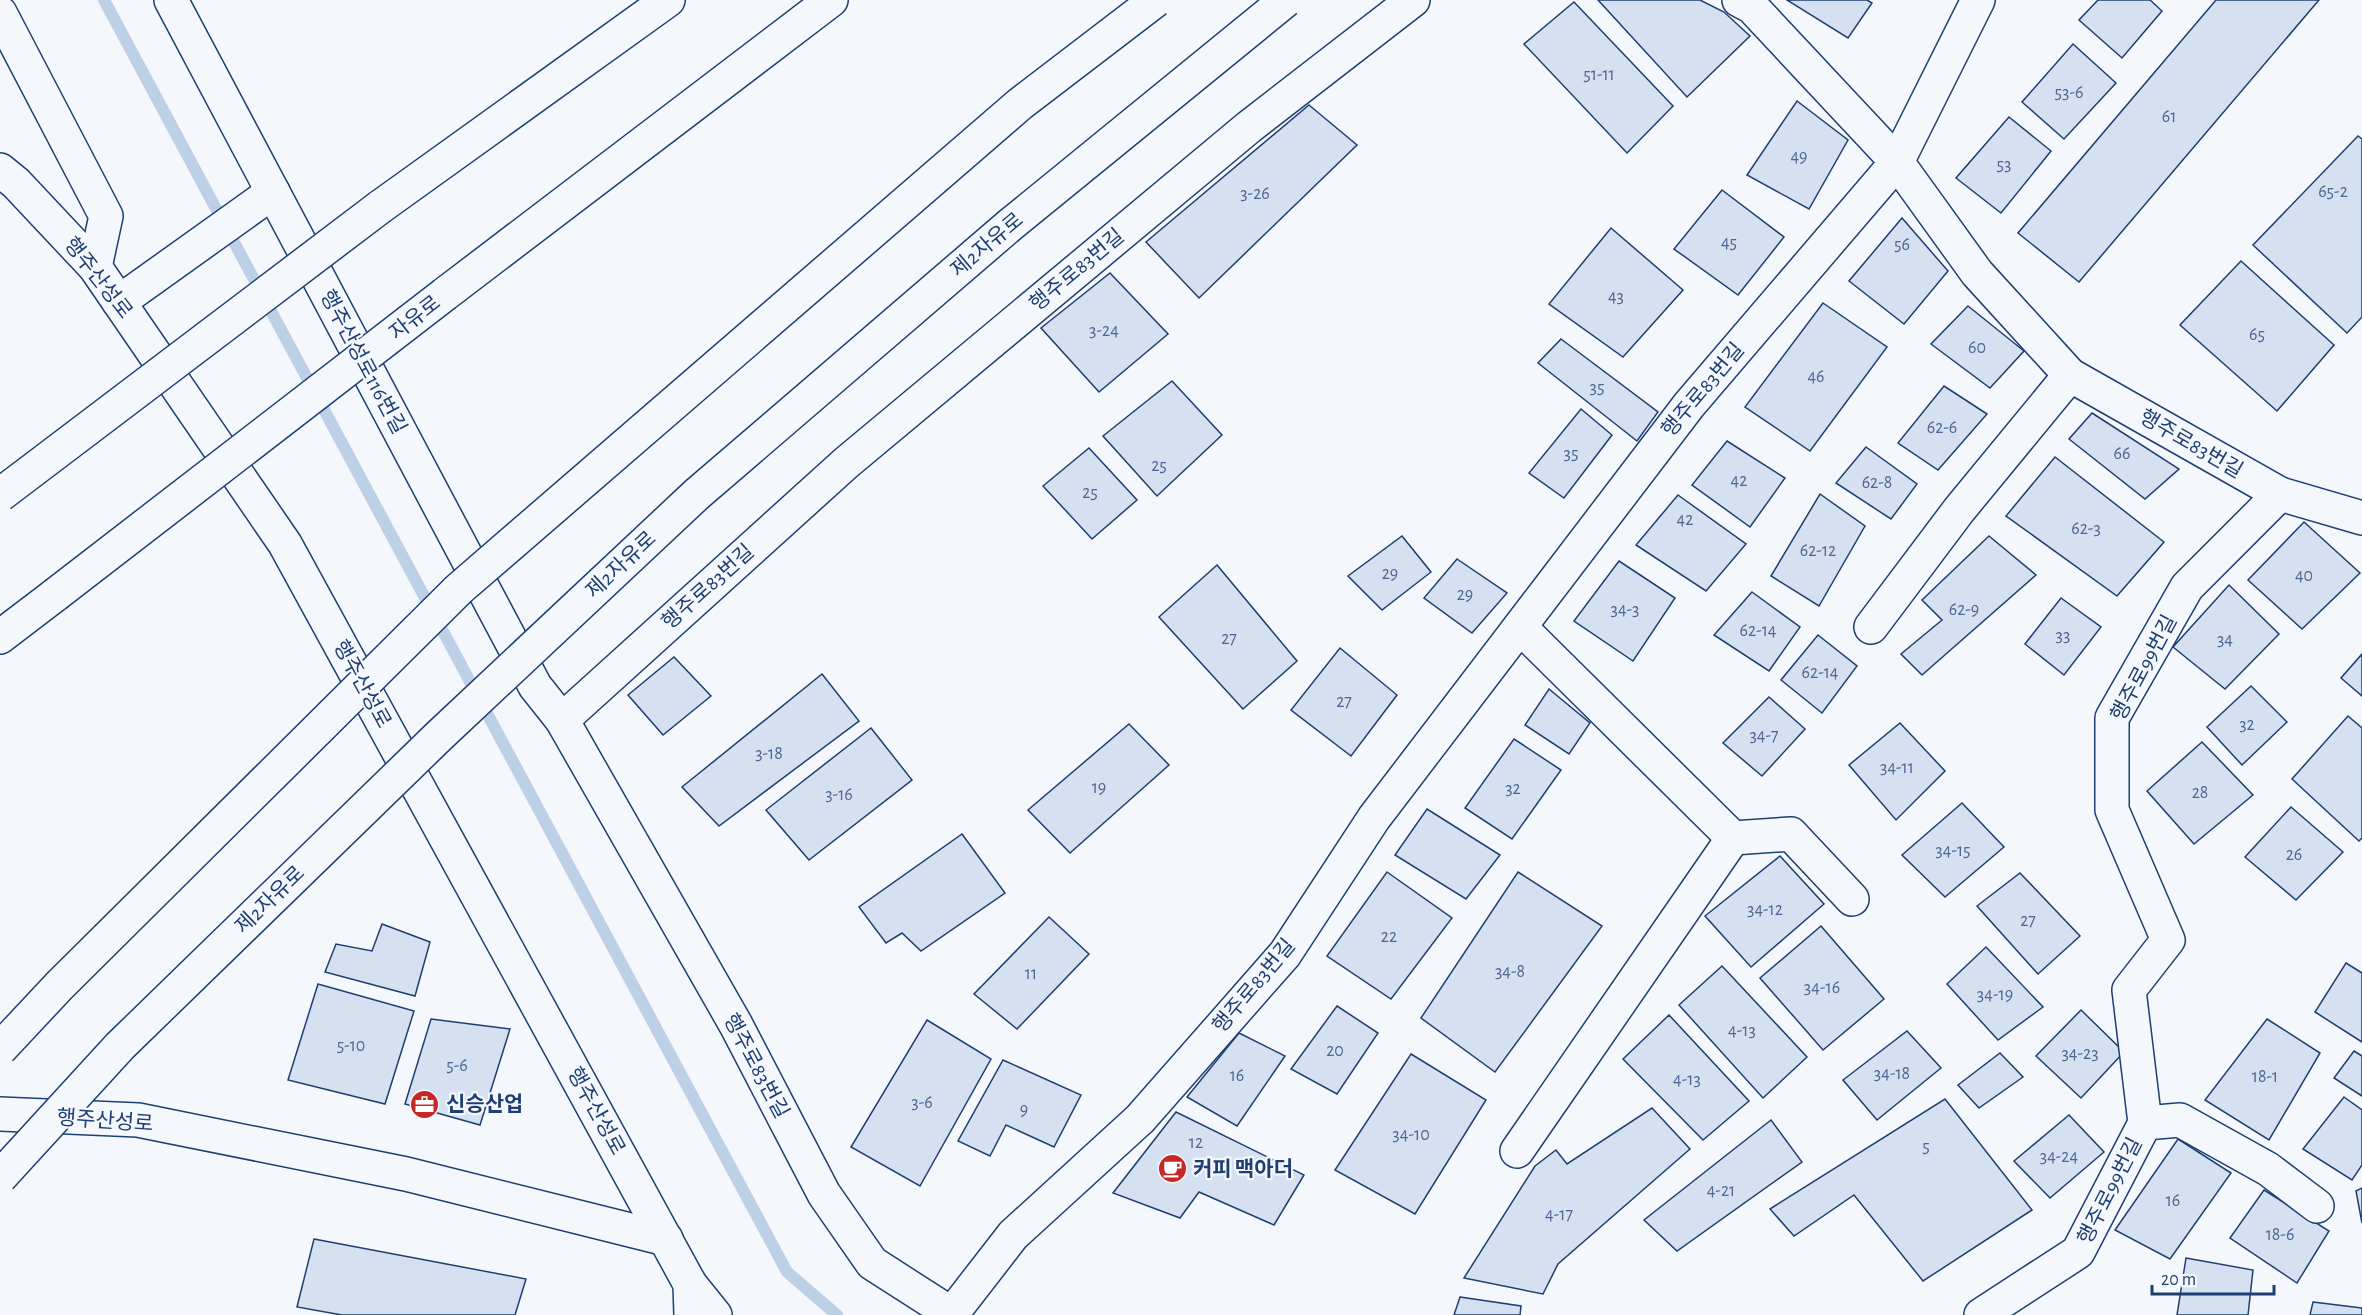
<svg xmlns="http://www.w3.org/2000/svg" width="2362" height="1315" font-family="'Alegreya Sans','Noto Sans KR',sans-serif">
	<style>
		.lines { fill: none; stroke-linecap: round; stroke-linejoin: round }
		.stream { stroke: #bed0e5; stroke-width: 12 }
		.building { fill: #d5e0f0; stroke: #1d3f73; stroke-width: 1.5 }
		.street-casing { stroke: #1d3f73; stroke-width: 36 }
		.secondary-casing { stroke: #1d3f73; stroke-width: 36 }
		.highway-casing { stroke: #1d3f73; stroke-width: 36 }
		.street { stroke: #f4f7fb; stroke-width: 33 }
		.secondary { stroke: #f4f7fb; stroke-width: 33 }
		.highway { stroke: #f4f7fb; stroke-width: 33 }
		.highway-bridge-casing { stroke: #1d3f73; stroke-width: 36; stroke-linecap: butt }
		.highway-bridge { stroke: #f4f7fb; stroke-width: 33 }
		.labels { text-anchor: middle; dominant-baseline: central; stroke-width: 4.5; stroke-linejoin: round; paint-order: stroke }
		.number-label { font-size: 18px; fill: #4b6792 }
		.street-label { font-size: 21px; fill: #1d3f73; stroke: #f4f7fb }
		.poi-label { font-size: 21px; font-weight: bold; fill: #1d3f73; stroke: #f4f7fb; text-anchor: start }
	</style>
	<rect width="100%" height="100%" fill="#f4f7fb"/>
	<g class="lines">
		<polyline class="stream" points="104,0 787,1272 837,1315"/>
	</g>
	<g class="building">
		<polygon points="1598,0 1700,0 1724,12 1750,36 1687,97"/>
		<polygon points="1787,0 1867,0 1872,3 1848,38"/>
		<polygon points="2098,0 2150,0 2162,11 2122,58 2079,20"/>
		<polygon points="2216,0 2319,0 2079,282 2018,233"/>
		<polygon points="1574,2 1673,106 1627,153 1524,44"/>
		<polygon points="2073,44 2116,83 2064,139 2022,102"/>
		<polygon points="1797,101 1848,140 1809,209 1747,175"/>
		<polygon points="1309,105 1357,145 1199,298 1146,242"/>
		<polygon points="2009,117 2051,151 2001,213 1956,178"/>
		<polygon points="2358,136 2362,139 2362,317 2347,333 2253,245"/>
		<polygon points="1722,190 1784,237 1738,295 1674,249"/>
		<polygon points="1902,218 1948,271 1904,324 1849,281"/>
		<polygon points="1611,228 1683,290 1623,357 1549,304"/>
		<polygon points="2241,261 2334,345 2277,411 2180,325"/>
		<polygon points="1110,273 1168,334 1099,392 1041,328"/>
		<polygon points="1823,303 1887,347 1810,451 1745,407"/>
		<polygon points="1968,306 2024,351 1990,388 1931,344"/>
		<polygon points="1561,339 1658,412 1637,441 1538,363"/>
		<polygon points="1172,381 1222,435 1157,496 1103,436"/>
		<polygon points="1944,386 1987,414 1938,470 1898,443"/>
		<polygon points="1581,409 1612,435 1564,498 1529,473"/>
		<polygon points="2092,413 2179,469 2145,499 2069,439"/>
		<polygon points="1727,441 1785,478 1750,527 1692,485"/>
		<polygon points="1866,447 1917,484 1891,519 1836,483"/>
		<polygon points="1089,448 1137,500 1092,539 1043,486"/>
		<polygon points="2055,457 2164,542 2117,596 2006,516"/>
		<polygon points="1820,494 1865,526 1819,606 1771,576"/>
		<polygon points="1678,495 1746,544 1706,591 1636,545"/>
		<polygon points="2304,522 2360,573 2302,629 2248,580"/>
		<polygon points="1402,536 1431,572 1382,610 1348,576"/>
		<polygon points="1989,536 2036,575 1922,675 1901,654 1942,620 1922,600"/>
		<polygon points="1457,559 1507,593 1472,633 1424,598"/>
		<polygon points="1619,561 1675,598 1633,661 1574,621"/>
		<polygon points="1217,565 1297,661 1243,709 1159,617"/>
		<polygon points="2229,585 2279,634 2225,689 2173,647"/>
		<polygon points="1752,592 1800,627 1769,671 1714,635"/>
		<polygon points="2061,598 2101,627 2064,675 2025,644"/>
		<polygon points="1818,635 1857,666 1822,713 1781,680"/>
		<polygon points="1340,648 1397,695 1351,756 1291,710"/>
		<polygon points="2362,654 2362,696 2341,678"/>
		<polygon points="674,657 711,696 663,735 628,695"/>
		<polygon points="822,674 859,721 719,826 682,787"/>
		<polygon points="2251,686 2287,722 2242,765 2207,727"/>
		<polygon points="1549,689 1590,723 1569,754 1525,725"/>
		<polygon points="1769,697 1805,729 1762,776 1723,743"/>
		<polygon points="2348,716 2362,728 2362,838 2359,841 2292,779"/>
		<polygon points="1900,723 1945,771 1896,820 1849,765"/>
		<polygon points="1129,724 1169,765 1070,853 1028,810"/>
		<polygon points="871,728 912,780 809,860 766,810"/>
		<polygon points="1514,739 1561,770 1512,839 1465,808"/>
		<polygon points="2202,742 2253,795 2194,844 2147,791"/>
		<polygon points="1962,803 2004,847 1945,897 1902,855"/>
		<polygon points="2291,807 2343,852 2296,900 2245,857"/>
		<polygon points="1427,809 1500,855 1466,899 1395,855"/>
		<polygon points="962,834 1005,893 921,951 902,933 886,943 859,907"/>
		<polygon points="1780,856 1824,904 1751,967 1705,916"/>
		<polygon points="1387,872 1452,918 1391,999 1327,956"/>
		<polygon points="1518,872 1602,926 1495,1072 1421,1018"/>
		<polygon points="2020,873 2080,936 2038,974 1977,906"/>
		<polygon points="1049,917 1089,954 1017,1029 974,994"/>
		<polygon points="382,924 430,942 415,996 325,972 336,944 372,951"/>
		<polygon points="1821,926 1884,999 1823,1050 1760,978"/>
		<polygon points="1986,947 2043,1007 1998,1040 1947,984"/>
		<polygon points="2346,963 2362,973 2362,1042 2315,1012"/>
		<polygon points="1722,966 1807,1057 1763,1098 1679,1005"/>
		<polygon points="318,984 414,1011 385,1104 288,1080"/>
		<polygon points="1337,1006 1378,1033 1337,1094 1291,1069"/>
		<polygon points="2081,1010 2124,1052 2081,1098 2036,1056"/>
		<polygon points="1669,1015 1749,1101 1703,1140 1623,1059"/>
		<polygon points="431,1019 510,1029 480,1125 405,1104"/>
		<polygon points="2267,1019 2320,1053 2269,1140 2205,1100"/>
		<polygon points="927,1020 991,1059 920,1186 851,1147"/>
		<polygon points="1907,1031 1941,1068 1877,1120 1843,1080"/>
		<polygon points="1239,1033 1285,1056 1237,1126 1187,1097"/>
		<polygon points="2354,1051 2362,1056 2362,1096 2334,1078"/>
		<polygon points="2000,1053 2023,1077 1979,1108 1958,1085"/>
		<polygon points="1411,1054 1486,1100 1415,1214 1335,1170"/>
		<polygon points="1003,1060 1081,1095 1054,1147 1006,1125 990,1156 958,1141"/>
		<polygon points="2344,1097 2362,1110 2362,1165 2352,1180 2303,1149"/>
		<polygon points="1945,1099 2032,1210 1923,1281 1854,1195 1794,1236 1770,1209"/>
		<polygon points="1652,1108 1690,1149 1558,1264 1543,1294 1464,1278 1535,1166 1556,1150 1567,1164"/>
		<polygon points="1176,1112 1304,1175 1274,1225 1199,1192 1180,1218 1113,1193"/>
		<polygon points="2069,1115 2104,1152 2050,1198 2014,1161"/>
		<polygon points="1771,1120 1802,1162 1677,1251 1644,1220"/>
		<polygon points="2178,1139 2231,1173 2170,1259 2115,1230"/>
		<polygon points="2362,1188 2362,1223 2356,1191"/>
		<polygon points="2264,1190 2329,1231 2297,1283 2230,1238"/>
		<polygon points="314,1239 526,1279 515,1315 342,1315 297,1307"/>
		<polygon points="2186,1258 2253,1270 2248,1315 2177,1315"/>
		<polygon points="1460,1297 1521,1306 1520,1315 1454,1315"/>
		<polygon points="2313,1302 2362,1308 2362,1315 2310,1315"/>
	</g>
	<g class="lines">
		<defs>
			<g id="street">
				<polyline points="171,0 535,686 562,720 736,1025 824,1194 872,1263 953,1315"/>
				<polyline points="1739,0 1752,7 1897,162 1977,273 2070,375 2280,494"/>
				<polyline points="0,13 106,216 95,267"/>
				<polyline points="0,170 16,183 95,267 285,544 690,1284 715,1315"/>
				<polyline points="119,302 273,192"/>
				<polyline points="1520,627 1733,838 1791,834 1852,899"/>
				<polyline points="1871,627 1959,510 2070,375"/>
				<polyline points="562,720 846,463 1249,127 1413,0"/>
				<polyline points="0,1114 138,1120 406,1174 666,1239"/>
				<polyline points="2145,1123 2180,1120 2268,1169 2317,1206"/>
				<polyline points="1517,1151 1733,838"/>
				<polyline points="951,1315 1013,1235 1140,1119 1285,954 1374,818 1689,405 1897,162 1978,0"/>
				<polyline points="1981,1315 2078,1252 2145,1123 2129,990 2168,940 2112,810 2112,718 2187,587 2280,494 2362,518"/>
			</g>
			<polyline id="secondary" points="690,1284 691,1315"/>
			<g id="highway">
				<polyline points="380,207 668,0"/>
				<polyline points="445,294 831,0"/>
				<polyline points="0,637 55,595"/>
			</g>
		</defs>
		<use href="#street" class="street-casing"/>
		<use href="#secondary" class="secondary-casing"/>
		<use href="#highway" class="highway-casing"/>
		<use href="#street" class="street"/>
		<use href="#secondary" class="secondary"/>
		<use href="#highway" class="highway"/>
		<defs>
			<g id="highway-bridge">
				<polyline points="0,495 380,207"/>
				<polyline points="55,595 445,294"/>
				<polyline points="0,1049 59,986 459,589 1020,104 1156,0"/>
				<polyline points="0,1177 120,1046 439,736 697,494 1010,225 1286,0"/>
			</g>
		</defs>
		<use href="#highway-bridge" class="highway-bridge-casing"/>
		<use href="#highway-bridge" class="highway-bridge"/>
	</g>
	<defs>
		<symbol id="office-disc" viewBox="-11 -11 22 22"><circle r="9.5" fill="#c62828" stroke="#f4f7fb"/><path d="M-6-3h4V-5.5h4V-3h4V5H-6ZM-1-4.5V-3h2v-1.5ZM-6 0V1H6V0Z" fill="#fff"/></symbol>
		<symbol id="cafe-disc" viewBox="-11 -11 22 22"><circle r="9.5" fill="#c62828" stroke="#f4f7fb"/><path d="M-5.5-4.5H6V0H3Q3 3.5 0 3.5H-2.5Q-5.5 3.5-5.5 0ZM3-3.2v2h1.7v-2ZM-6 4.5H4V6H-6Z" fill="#fff"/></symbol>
	</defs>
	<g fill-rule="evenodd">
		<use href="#office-disc" x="408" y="1088" width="33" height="33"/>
		<use href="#cafe-disc" x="1156" y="1152" width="33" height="33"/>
	</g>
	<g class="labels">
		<g class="number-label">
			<text x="1599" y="75">51-11</text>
			<text x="2069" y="93">53-6</text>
			<text x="2169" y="117">61</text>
			<text x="1799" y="157">49</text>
			<text x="2004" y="165">53</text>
			<text x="2333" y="192">65-2</text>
			<text x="1255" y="194">3-26</text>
			<text x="1729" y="243">45</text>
			<text x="1902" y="245">56</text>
			<text x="1616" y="297">43</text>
			<text x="1104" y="331">3-24</text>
			<text x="2257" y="335">65</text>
			<text x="1977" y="348">60</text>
			<text x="1816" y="377">46</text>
			<text x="1597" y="388">35</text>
			<text x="1942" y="428">62-6</text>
			<text x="1571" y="454">35</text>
			<text x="2122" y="454">66</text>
			<text x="1159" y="466">25</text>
			<text x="1739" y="481">42</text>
			<text x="1877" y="483">62-8</text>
			<text x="1090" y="493">25</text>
			<text x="1685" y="520">42</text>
			<text x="2086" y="529">62-3</text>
			<text x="1818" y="551">62-12</text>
			<text x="1390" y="574">29</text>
			<text x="2304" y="576">40</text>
			<text x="1465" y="595">29</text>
			<text x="1625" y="610">34-3</text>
			<text x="1964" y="610">62-9</text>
			<text x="1758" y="631">62-14</text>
			<text x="2063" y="636">33</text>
			<text x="1229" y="639">27</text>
			<text x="2225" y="640">34</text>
			<text x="1820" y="673">62-14</text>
			<text x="1344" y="702">27</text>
			<text x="2247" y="725">32</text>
			<text x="1764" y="736">34-7</text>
			<text x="769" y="754">3-18</text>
			<text x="1897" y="768">34-11</text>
			<text x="1099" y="788">19</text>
			<text x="1513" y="789">32</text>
			<text x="2200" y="793">28</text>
			<text x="839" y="795">3-16</text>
			<text x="1953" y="851">34-15</text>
			<text x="2294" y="855">26</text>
			<text x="1765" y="910">34-12</text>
			<text x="2028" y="921">27</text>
			<text x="1389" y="937">22</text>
			<text x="1510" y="972">34-8</text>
			<text x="1031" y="974">11</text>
			<text x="1822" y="988">34-16</text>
			<text x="1995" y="995">34-19</text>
			<text x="1742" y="1031">4-13</text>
			<text x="351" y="1046">5-10</text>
			<text x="1335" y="1051">20</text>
			<text x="2080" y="1054">34-23</text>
			<text x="457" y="1066">5-6</text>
			<text x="1892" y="1074">34-18</text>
			<text x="1237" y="1076">16</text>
			<text x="2265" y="1077">18-1</text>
			<text x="1687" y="1080">4-13</text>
			<text x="922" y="1103">3-6</text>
			<text x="1024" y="1110">9</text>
			<text x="1411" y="1135">34-10</text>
			<text x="1196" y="1143">12</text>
			<text x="1926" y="1147">5</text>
			<text x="2059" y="1157">34-24</text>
			<text x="1721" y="1191">4-21</text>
			<text x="2173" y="1201">16</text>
			<text x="1559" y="1215">4-17</text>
			<text x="2280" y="1235">18-6</text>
		</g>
		<g class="street-label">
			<text transform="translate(987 245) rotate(-40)">제2자유로</text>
			<text transform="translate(1077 270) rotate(-40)">행주로83번길</text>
			<text transform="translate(98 278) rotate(52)">행주산성로</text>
			<text transform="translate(415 318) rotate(-38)">자유로</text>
			<text transform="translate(363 362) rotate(62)">행주산성로116번길</text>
			<text transform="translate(1703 390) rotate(-50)">행주로83번길</text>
			<text transform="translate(2191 444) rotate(30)">행주로83번길</text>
			<text transform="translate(621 565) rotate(-43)">제2자유로</text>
			<text transform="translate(708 587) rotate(-42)">행주로83번길</text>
			<text transform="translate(2144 668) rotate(-62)">행주로99번길</text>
			<text transform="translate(362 684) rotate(61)">행주산성로</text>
			<text transform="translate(270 900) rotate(-44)">제2자유로</text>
			<text transform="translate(1254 986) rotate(-50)">행주로83번길</text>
			<text transform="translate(756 1066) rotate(62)">행주로83번길</text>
			<text transform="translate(596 1111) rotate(61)">행주산성로</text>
			<text transform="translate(105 1121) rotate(4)">행주산성로</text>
			<text transform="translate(2110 1191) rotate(-63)">행주로99번길</text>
		</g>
		<g class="poi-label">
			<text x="446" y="1104">신승산업</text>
			<text x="1193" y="1169">커피 맥아더</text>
		</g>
	</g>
	<path d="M2152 1285v9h122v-9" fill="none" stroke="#1d3f73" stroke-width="3"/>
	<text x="2161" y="1285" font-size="18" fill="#1d3f73" stroke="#f4f7fb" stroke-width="4.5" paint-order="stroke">20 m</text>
</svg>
